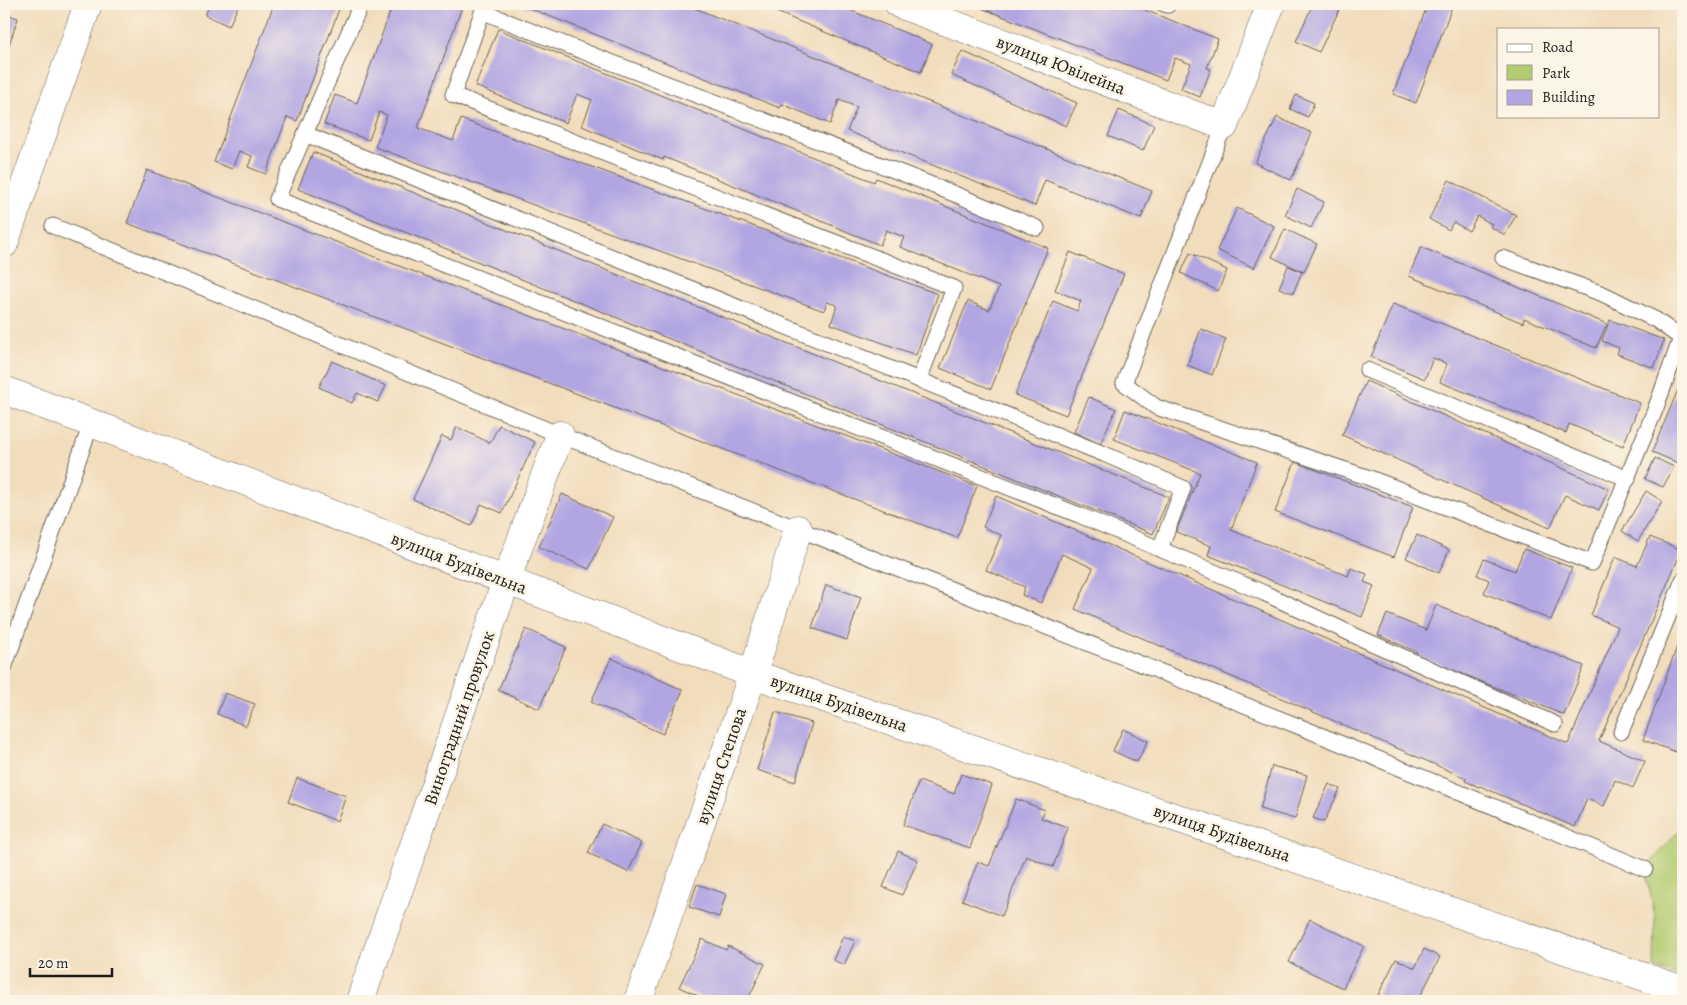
<svg xmlns="http://www.w3.org/2000/svg" width="1687" height="1005" font-family="Alegreya,serif">
	<style>
		.green { fill: #b2cb70; stroke: #677446 }
		.building { fill: #b1a6e2 }
		.lines { fill: none; stroke-linecap: round; stroke-linejoin: round }
		.service-casing { stroke: #676054; stroke-width: 17 }
		.minor-casing { stroke: #676054; stroke-width: 29 }
		.service { stroke: #fff; stroke-width: 15 }
		.minor { stroke: #fff; stroke-width: 28 }
		.labels { text-anchor: middle; dominant-baseline: central; stroke-width: 5; stroke-linejoin: round; paint-order: stroke }
		.street-label { font-size: 18px; fill: #1c1c1c; stroke: #fcf5e5 }
	</style>
	<rect width="100%" height="100%" fill="#fcf5e5"/>
	<filter id="ink" filterUnits="userSpaceOnUse"><feTurbulence type="fractalNoise" baseFrequency=".02" numOctaves="2"/><feDisplacementMap in="SourceGraphic" scale="10" xChannelSelector="R" yChannelSelector="G"/><feConvolveMatrix kernelMatrix="1 2 1 2 8 2 1 2 1" color-interpolation-filters="sRGB"/></filter>
	<filter id="wash" filterUnits="userSpaceOnUse"><feTurbulence type="fractalNoise" baseFrequency=".0096" numOctaves="4" result="noise"/><feDisplacementMap in="SourceGraphic" scale="20" xChannelSelector="R" yChannelSelector="G"/><feGaussianBlur stdDeviation="1.12" result="paint"/><feColorMatrix in="noise" values="0 0 0 0 0 0 0 0 0 0 0 0 0 0 0 0 0 1.4 0 .05"/><feComposite in="paint" operator="in"/></filter>
	<g filter="url(#wash)">
		<rect width="100%" height="100%" fill="#f1ddbc"/>
		<polygon class="green" points="1683,826 1683,978 1654,968 1655,916 1645,869"/>
		<g id="blocks">
			<g class="building">
				<polygon points="210,4 239,4 229,26 205,15"/>
				<polygon points="274,4 341,4 297,121 287,117 266,174 248,167 252,156 239,151 232,169 214,162"/>
				<polygon points="393,4 463,4 418,128 453,141 461,119 938,294 916,355 831,324 837,305 827,302 824,311 375,147 387,115 379,112 369,140 324,124 335,95 357,103"/>
				<polygon points="519,4 684,4 1152,191 1141,219 1045,180 1035,206 847,131 857,107 839,100 830,124 782,104 780,108"/>
				<polygon points="757,4 835,4 932,44 921,72"/>
				<polygon points="971,4 1130,4 1218,39 1207,68 1211,69 1200,97 1181,89 1191,64 1175,58 1166,80"/>
				<polygon points="1313,4 1342,4 1319,52 1296,41"/>
				<polygon points="1428,4 1453,4 1416,103 1393,94"/>
				<polygon points="4,13 18,18 4,60"/>
				<polygon points="498,29 874,182 876,178 1048,248 991,389 940,368 968,301 989,310 999,287 900,247 904,237 886,230 880,245 664,157 663,160 582,126 592,100 577,94 566,123 475,86"/>
				<polygon points="962,51 1077,103 1066,126 951,75"/>
				<polygon points="1296,95 1314,103 1308,117 1290,109"/>
				<polygon points="1119,110 1154,125 1143,151 1108,136"/>
				<polygon points="1277,117 1312,133 1291,180 1255,163"/>
				<polygon points="313,152 1169,497 1153,534 298,189"/>
				<polygon points="147,170 977,486 957,538 127,223"/>
				<polygon points="1449,180 1516,215 1505,235 1490,227 1492,224 1477,216 1469,231 1453,222 1449,230 1429,219"/>
				<polygon points="1297,189 1324,202 1311,228 1285,215"/>
				<polygon points="1237,208 1274,226 1254,268 1217,250"/>
				<polygon points="1285,229 1317,244 1304,272 1272,257"/>
				<polygon points="1421,247 1607,324 1596,348 1524,318 1523,323 1409,276"/>
				<polygon points="1070,252 1124,274 1066,415 1015,395 1053,301 1077,311 1081,301 1055,290"/>
				<polygon points="1190,253 1227,270 1218,291 1181,273"/>
				<polygon points="1288,266 1302,272 1293,293 1279,288"/>
				<polygon points="1393,304 1640,403 1623,446 1569,424 1566,433 1440,382 1447,364 1433,358 1425,379 1371,357"/>
				<polygon points="1610,320 1664,340 1654,368 1617,354 1619,348 1602,341"/>
				<polygon points="1201,329 1226,339 1212,375 1187,365"/>
				<polygon points="332,361 386,386 378,402 357,393 352,403 319,387"/>
				<polygon points="1683,378 1683,465 1652,452"/>
				<polygon points="1366,381 1609,489 1599,510 1565,495 1550,528 1342,435"/>
				<polygon points="1089,397 1116,409 1100,444 1074,432"/>
				<polygon points="1125,410 1257,462 1231,530 1348,576 1351,568 1367,574 1364,582 1374,586 1362,617 1208,555 1211,546 1176,532 1200,473 1114,439"/>
				<polygon points="499,425 535,442 502,513 481,504 471,526 413,499 442,436 451,440 457,427 490,443"/>
				<polygon points="1655,458 1674,467 1663,487 1645,479"/>
				<polygon points="1295,462 1413,507 1394,557 1275,512"/>
				<polygon points="1646,491 1662,501 1638,541 1622,531"/>
				<polygon points="562,494 613,517 589,569 539,547"/>
				<polygon points="996,496 1568,744 1618,627 1591,615 1615,557 1637,566 1650,537 1682,550 1599,741 1645,761 1633,788 1615,780 1604,806 1587,799 1575,827 1480,786 1479,787 1465,781 1466,778 1075,609 1093,568 1062,554 1041,603 1022,595 1025,587 986,570 1001,535 983,527"/>
				<polygon points="1417,535 1449,550 1439,573 1406,558"/>
				<polygon points="1524,549 1572,568 1551,620 1484,593 1489,580 1477,575 1484,559 1515,571"/>
				<polygon points="826,585 861,597 847,640 812,628"/>
				<polygon points="1436,605 1584,666 1564,715 1416,655 1417,652 1378,635 1387,614 1426,630"/>
				<polygon points="526,629 566,647 539,709 498,690"/>
				<polygon points="1683,630 1683,742 1679,753 1643,740"/>
				<polygon points="611,658 683,690 663,734 591,702"/>
				<polygon points="225,693 255,704 246,726 217,714"/>
				<polygon points="775,712 812,723 795,782 757,770"/>
				<polygon points="1123,729 1148,741 1137,762 1113,751"/>
				<polygon points="1272,766 1307,775 1295,819 1260,809"/>
				<polygon points="961,774 992,785 970,848 903,825 919,781 954,794"/>
				<polygon points="297,778 346,796 337,821 288,802"/>
				<polygon points="1329,784 1340,789 1324,822 1313,818"/>
				<polygon points="1016,799 1045,810 1041,818 1068,828 1053,867 1026,856 1002,916 962,900 978,862 989,866"/>
				<polygon points="602,824 642,843 628,872 588,853"/>
				<polygon points="898,851 918,860 902,895 883,887"/>
				<polygon points="697,884 726,894 719,917 689,907"/>
				<polygon points="1310,919 1364,946 1343,988 1289,962"/>
				<polygon points="843,936 855,941 844,965 833,960"/>
				<polygon points="702,939 726,950 728,946 765,964 747,1001 709,1001 679,987"/>
				<polygon points="1424,949 1440,957 1418,1001 1391,1001 1378,995 1396,959 1415,968"/>
			</g>
		</g>
	</g>
	<g filter="url(#ink)">
		<use href="#blocks" fill-opacity="0" stroke="#676054" stroke-width="1"/>
		<g class="lines">
			<defs>
				<g id="service">
					<polyline points="361,4 277,199 1079,515 1264,593 1358,637 1555,724"/>
					<polyline points="485,4 453,95 954,288 919,380"/>
					<polyline points="1164,4 1168,5"/>
					<path d="M484,12C667,87 855,151 1037,228"/>
					<polyline points="1224,126 1124,383 1156,407 1367,477 1592,563 1655,410 1681,338 1683,339"/>
					<polyline points="305,134 1104,454 1183,488 1160,549"/>
					<polyline points="53,226 560,435 1298,726 1645,869"/>
					<polyline points="1503,258 1603,294 1656,320 1681,338"/>
					<polyline points="1367,370 1628,479"/>
					<polyline points="4,668 91,424"/>
					<polyline points="1621,732 1683,580"/>
				</g>
				<g id="minor">
					<polyline points="899,4 1224,126 1271,4"/>
					<polyline points="4,244 88,4"/>
					<polyline points="4,390 753,674 1683,990"/>
					<polyline points="360,1001 506,581 560,435"/>
					<polyline points="638,1001 753,674 798,529"/>
				</g>
			</defs>
			<use href="#service" class="service-casing"/>
			<use href="#minor" class="minor-casing"/>
			<use href="#service" class="service"/>
			<use href="#minor" class="minor"/>
		</g>
	</g>
	<g class="labels">
		<g class="street-label">
			<text transform="translate(1061 65) rotate(21)">вулиця Ювілейна</text>
			<text transform="translate(459 563) rotate(21)">вулиця Будівельна</text>
			<text transform="translate(839 703) rotate(19)">вулиця Будівельна</text>
			<text transform="translate(459 718) rotate(-71)">Виноградний провулок</text>
			<text transform="translate(721 766) rotate(-71)">вулиця Степова</text>
			<text transform="translate(1222 833) rotate(19)">вулиця Будівельна</text>
		</g>
	</g>
	<rect width="1687" height="1005" fill="none" stroke="#fcf5e5" stroke-width="20"/>
	<rect x="1497" y="28" width="162" height="90" fill="#fcf5e5" stroke="#a29e95"/>
	<rect x="1507" y="44" width="25" height="8" fill="#ffffff" stroke="#a29e95"/>
	<text x="1542" y="52" font-size="15" fill="#1c1c1c">Road</text>
	<rect x="1507" y="65" width="25" height="15" fill="#b2cb70" stroke="#a29e95"/>
	<text x="1542" y="78" font-size="15" fill="#1c1c1c">Park</text>
	<rect x="1507" y="90" width="25" height="15" fill="#b1a6e2" stroke="#a29e95"/>
	<text x="1542" y="102" font-size="15" fill="#1c1c1c">Building</text>
	<path d="M30 968v8h82v-8" fill="none" stroke="#1c1c1c" stroke-width="2.5"/>
	<text x="38" y="968" font-size="15" fill="#1c1c1c" stroke="#fcf5e5" stroke-width="4" paint-order="stroke">20 m</text>
</svg>
